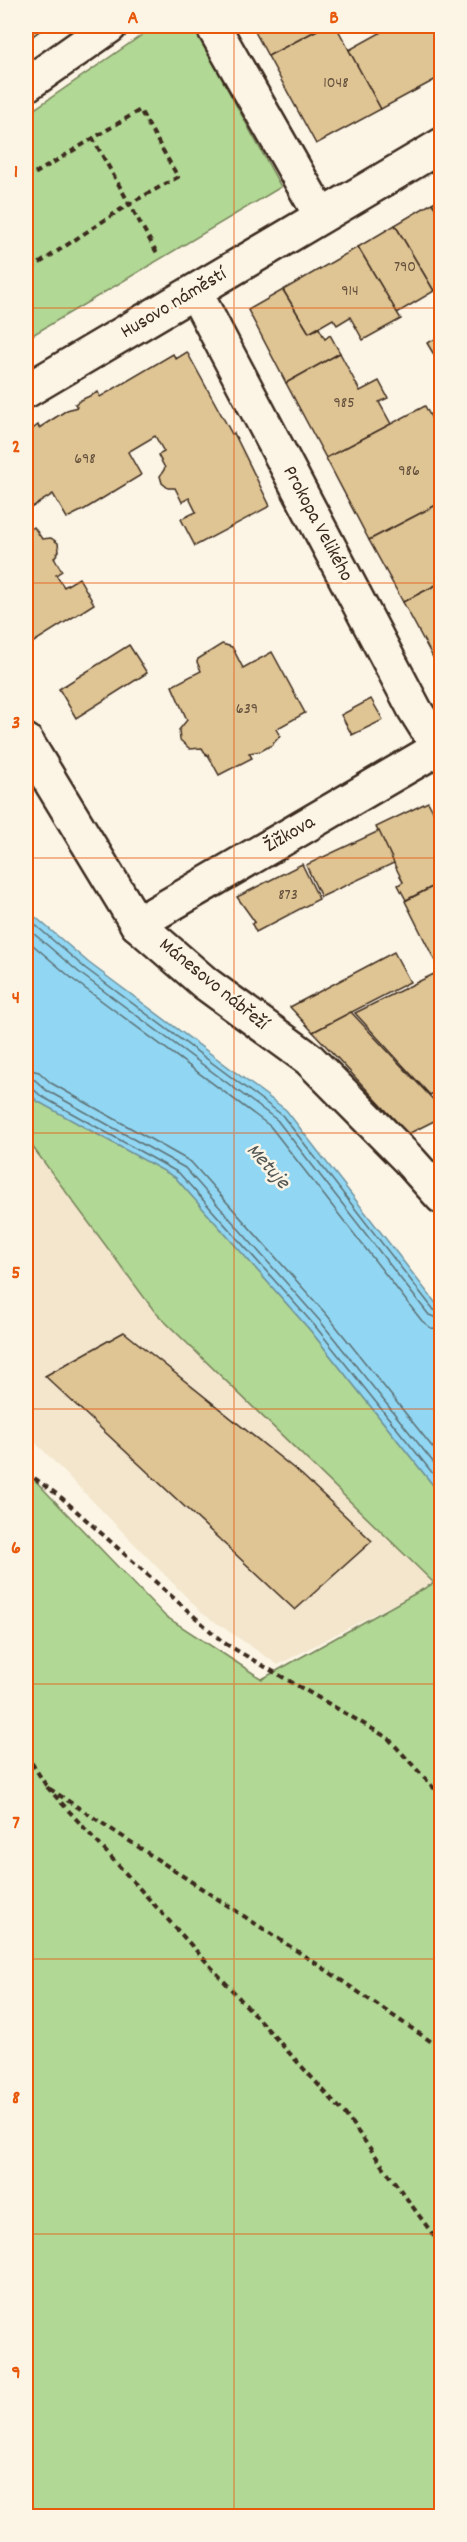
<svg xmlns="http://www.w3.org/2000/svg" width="467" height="2542" font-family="Dekko,sans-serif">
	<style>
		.built { fill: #f3e6cd }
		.green { fill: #b1d894; stroke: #768159; stroke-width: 1.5 }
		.water { fill: #91d7f3; stroke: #6f929e; stroke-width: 1.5 }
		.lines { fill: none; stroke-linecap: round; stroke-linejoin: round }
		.shore { stroke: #5d6f73; stroke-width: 1.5 }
		.building { fill: #dfc494; stroke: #3b2a1e; stroke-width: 1.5 }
		.street-casing { stroke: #3b2a1e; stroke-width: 38 }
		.path { stroke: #3b2a1e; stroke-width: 4; stroke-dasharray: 6 4.5; stroke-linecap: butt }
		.street { stroke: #fcf5e5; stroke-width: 33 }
		.grid { fill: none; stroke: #e8590c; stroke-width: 1.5; stroke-opacity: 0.55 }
		.labels { text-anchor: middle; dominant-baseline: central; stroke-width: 5; stroke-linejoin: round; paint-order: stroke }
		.number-label { font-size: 16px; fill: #64503c }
		.street-label { font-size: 20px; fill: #3b2a1e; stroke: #fcf5e5 }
		.water-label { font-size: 21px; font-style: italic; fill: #505553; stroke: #fcf5e5 }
		.neatline { fill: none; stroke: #e8590c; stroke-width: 2 }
		.grid-label { font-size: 20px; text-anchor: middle; font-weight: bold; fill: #e8590c }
	</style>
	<rect width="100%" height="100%" fill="#fcf5e5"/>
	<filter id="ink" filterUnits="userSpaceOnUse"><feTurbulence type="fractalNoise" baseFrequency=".0167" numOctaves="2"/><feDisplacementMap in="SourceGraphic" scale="12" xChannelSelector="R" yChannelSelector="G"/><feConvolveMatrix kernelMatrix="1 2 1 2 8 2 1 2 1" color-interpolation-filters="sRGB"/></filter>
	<g filter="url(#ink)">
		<polygon class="built" points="26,1137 441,1495 441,1579 278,1665 202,1613 26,1433"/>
		<g class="green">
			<polygon points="155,26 193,26 281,187 26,339 26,115"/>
			<polygon points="26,1089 37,1101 175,1177 310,1330 441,1495 441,2516 26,2516 26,1471 165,1616 262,1679 434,1583 155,1312 26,1138"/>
		</g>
		<polygon class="water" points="26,909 89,963 286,1110 441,1310 441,1495 310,1330 175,1177 37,1101 26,1089"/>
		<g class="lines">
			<g class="shore">
				<polyline points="26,917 85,968 282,1115 434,1310 442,1313"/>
				<polyline points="26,927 81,974 277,1120 429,1315 442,1320"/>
				<polyline points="26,939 75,981 270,1126 422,1321 431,1328 442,1329"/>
				<polyline points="26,1069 39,1072 51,1083 191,1162 327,1315 442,1459"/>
				<polyline points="26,1078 35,1080 46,1090 185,1168 320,1321 442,1473"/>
				<polyline points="26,1086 31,1087 41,1096 179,1173 315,1326 442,1485"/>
			</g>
		</g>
		<g class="building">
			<polygon points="26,26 46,26 26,41"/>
			<polygon points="252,26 325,26 268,56"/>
			<polygon points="325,26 336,26 381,109 316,144 268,56"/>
			<polygon points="376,26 442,26 442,76 381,109 349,50 380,33"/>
			<polygon points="442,197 442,219 432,203"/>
			<polygon points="432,203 442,219 442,287 434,291 395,225"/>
			<polygon points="395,225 434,291 397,313 358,247"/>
			<polygon points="358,247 401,319 363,340 350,317 337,325 333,319 309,333 283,290"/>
			<polygon points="283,290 309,333 319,328 325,339 330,335 340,353 286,383 248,310"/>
			<polygon points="442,336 442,368 427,343"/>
			<polygon points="187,352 232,434 234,433 270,506 195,546 181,519 196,512 189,498 182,502 175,488 168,488 162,483 160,476 165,468 158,455 164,452 155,436 128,452 141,475 85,509 67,518 53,494 26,511 26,434 38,425 39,428 67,410 77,407 75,404 81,400 98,392 100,397 173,354 176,359"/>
			<polygon points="340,353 360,391 379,381 388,398 379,402 391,424 326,458 286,383"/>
			<polygon points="425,406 442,438 442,502 369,540 326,458"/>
			<polygon points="442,502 442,582 403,602 369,540"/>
			<polygon points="26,527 28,531 34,527 42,539 51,538 58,543 59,551 54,558 62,571 56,575 64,587 79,578 94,604 26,647"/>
			<polygon points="442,582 442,674 403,602"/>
			<polygon points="222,644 232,647 243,668 272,652 305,713 276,729 280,736 272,745 261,751 249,753 252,758 219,775 208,755 207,756 202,748 190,749 180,740 179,730 187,720 172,686 201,671 197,662 198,659"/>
			<polygon points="129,645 147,673 76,718 59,689"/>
			<polygon points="371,699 383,720 352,735 341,715"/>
			<polygon points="428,802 442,828 442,882 406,900 398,885 403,882 376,827"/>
			<polygon points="379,831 394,863 321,897 306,865"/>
			<polygon points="302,864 319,899 256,932 252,924 255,922 237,897"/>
			<polygon points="442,882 442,965 438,967 405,901"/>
			<polygon points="394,952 410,982 313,1032 290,1007"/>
			<polygon points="442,970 442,1088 430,1095 355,1013"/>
			<polygon points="351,1012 442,1109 442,1117 408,1134 313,1032"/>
			<polygon points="124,1332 302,1475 372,1541 295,1610 45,1376"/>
		</g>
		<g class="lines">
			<defs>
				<g id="street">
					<polyline points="213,26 320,214"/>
					<polyline points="26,85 110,26"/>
					<polyline points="195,292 415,710 442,753"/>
					<polyline points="26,391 442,145"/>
					<polyline points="26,741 137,924 205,983 309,1059 409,1160 442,1197"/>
					<polyline points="137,924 442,746"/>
				</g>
			</defs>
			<use href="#street" class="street-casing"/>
			<g class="path">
				<polyline points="92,137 157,253"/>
				<polyline points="26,179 140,110 178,177 129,204 26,272"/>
				<polyline points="26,1472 62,1498 224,1643 388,1738 442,1797"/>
				<polyline points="26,1754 47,1787 323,1968 442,2049"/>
				<polyline points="47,1787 345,2114 442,2247"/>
			</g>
			<use href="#street" class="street"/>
		</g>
	</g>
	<path class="grid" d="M234,26V2516M26,308H442M26,583H442M26,858H442M26,1133H442M26,1409H442M26,1684H442M26,1959H442M26,2234H442"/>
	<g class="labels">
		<g class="number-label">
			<text x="336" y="83">1048</text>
			<text x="405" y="267">790</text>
			<text x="350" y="291">914</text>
			<text x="344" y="403">985</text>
			<text x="85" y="459">698</text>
			<text x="409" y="471">986</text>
			<text x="247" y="709">639</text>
			<text x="288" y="895">873</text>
		</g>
		<g class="street-label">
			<text transform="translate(174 304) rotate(-31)">Husovo náměstí</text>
			<text transform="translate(317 524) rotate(62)">Prokopa Velikého</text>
			<text transform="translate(290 835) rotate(-30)">Žižkova</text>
			<text transform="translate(213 985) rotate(39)">Mánesovo nábřeží</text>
		</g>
		<g class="water-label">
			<text transform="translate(267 1167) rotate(48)">Metuje</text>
		</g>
	</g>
	<rect width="467" height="2542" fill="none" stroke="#fcf5e5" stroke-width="66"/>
	<rect x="33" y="33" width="401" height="2476" class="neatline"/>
	<g class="grid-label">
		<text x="133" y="23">A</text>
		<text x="334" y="23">B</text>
		<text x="16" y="177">1</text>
		<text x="16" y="452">2</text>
		<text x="16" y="728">3</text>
		<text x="16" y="1003">4</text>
		<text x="16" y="1278">5</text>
		<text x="16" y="1553">6</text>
		<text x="16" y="1828">7</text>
		<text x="16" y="2103">8</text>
		<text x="16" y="2378">9</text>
	</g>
</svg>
